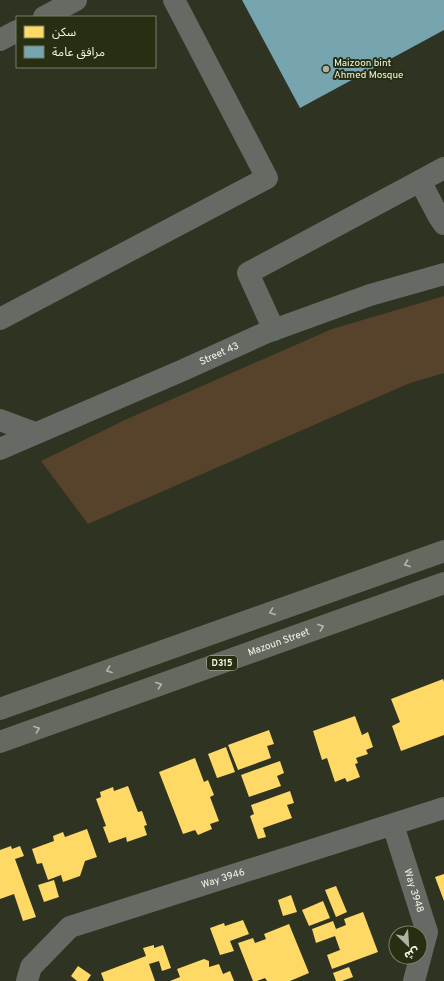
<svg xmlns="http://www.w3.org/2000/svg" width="444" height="981" font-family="Overpass,'Noto Sans Arabic',sans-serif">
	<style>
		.green { fill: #57422b }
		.homes { fill: #ffd966 }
		.public { fill: #76a5af }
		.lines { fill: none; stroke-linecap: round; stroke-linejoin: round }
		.minor { stroke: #666a64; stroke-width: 22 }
		.major { stroke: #656a60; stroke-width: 22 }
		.oneway { stroke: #b3b8aa }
		.poi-dot { fill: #adb2a1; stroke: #272e12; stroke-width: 1.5 }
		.labels { text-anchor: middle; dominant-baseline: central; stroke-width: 4; stroke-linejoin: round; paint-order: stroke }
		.shield { fill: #272e12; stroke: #b5bba6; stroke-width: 1 }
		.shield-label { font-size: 9px; font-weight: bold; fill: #f2f7e6 }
		.poi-label { font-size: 10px; fill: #f2f7e6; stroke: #272e12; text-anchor: start }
		.street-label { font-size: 10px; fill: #f2f7e6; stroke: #272e12 }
	</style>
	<rect width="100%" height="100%" fill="#2e3322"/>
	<polygon class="green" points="444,296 444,373 410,383 88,524 41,461 127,419 332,329"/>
	<g class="homes">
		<polygon points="443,679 444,682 444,735 401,751 392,726 400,722 391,699"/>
		<polygon points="355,716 362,735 368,732 373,747 366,750 368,754 356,758 358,763 355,764 360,777 347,782 345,778 335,782 327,758 322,760 313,731"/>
		<polygon points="269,730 274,744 267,746 271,758 238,770 228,745"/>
		<polygon points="226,747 235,772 217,778 208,754"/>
		<polygon points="195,758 204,782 208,780 214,795 210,797 219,821 210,824 212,829 198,835 195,830 183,834 159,772"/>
		<polygon points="280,761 284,773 277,776 281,786 249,797 241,775"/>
		<polygon points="128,786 138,812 142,811 147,825 144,826 147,835 127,842 126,837 109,843 103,827 106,826 96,799 101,797 100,792 113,787 114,791"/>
		<polygon points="290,791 294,803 287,805 292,818 263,828 266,837 258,839 250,816 254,814 251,805"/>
		<polygon points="87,829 97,857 85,861 80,876 63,882 61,875 48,880 42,863 37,864 32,849 54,841 53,836 63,832 65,837"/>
		<polygon points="11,846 12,849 20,846 24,856 15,859 36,917 23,921 14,894 0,899 0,850"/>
		<polygon points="444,874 444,901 435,877"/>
		<polygon points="54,880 59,897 44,902 38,885"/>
		<polygon points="336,886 347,912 336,917 325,890"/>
		<polygon points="291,895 297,912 283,916 278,900"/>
		<polygon points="323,901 330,918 309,926 302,910"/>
		<polygon points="363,912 378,952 332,969 327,955 340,950 335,936 316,943 312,929 333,921 336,929 346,925 344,919"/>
		<polygon points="243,920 249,934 230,941 234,951 220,955 210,928 224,923 225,926"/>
		<polygon points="289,924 309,973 290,981 267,981 265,978 257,981 253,981 238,943 253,938 255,943 266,939 264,934"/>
		<polygon points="154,945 154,948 163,945 171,968 162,971 159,961 149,964 155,981 104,981 101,973 146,956 143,948"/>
		<polygon points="204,959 209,961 209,967 219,964 223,974 230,971 234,981 170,981 180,977 177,969"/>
		<polygon points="78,966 91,975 87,981 77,981 71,976"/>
		<polygon points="349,967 353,977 342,981 336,981 333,973"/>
	</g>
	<polygon class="public" points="242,0 444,0 444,30 300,108"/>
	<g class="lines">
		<g class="minor">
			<polyline points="44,17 76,0"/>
			<polyline points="0,40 17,31"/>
			<polyline points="444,168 420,181 439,217 444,224"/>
			<polyline points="0,319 267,178 174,0"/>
			<polyline points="274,330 248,273 420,181"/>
			<polyline points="0,420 35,433"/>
			<path id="s1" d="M0,449L181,371L265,333L370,295L444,274"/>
			<path id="s2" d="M393,825L427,932L414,981"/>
			<path id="s3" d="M27,981L31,967L70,927L444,808"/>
		</g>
		<g class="major">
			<polyline points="0,709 444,551"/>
			<path id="s4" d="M0,742L444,583"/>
		</g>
	</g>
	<defs><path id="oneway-chevron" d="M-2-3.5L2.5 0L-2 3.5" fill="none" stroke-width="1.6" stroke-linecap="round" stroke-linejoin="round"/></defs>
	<g class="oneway">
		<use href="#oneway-chevron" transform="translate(407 564) rotate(160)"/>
		<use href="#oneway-chevron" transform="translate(272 612) rotate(160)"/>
		<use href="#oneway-chevron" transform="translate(321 627) rotate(-20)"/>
		<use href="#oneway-chevron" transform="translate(109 670) rotate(160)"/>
		<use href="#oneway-chevron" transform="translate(159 685) rotate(-20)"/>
		<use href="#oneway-chevron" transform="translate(37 729) rotate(-20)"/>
	</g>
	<circle class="poi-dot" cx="326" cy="69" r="4"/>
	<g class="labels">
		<rect class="shield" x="207" y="656" width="30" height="14" rx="3"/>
		<g class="shield-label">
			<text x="222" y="663">D315</text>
		</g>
		<g class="poi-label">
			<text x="334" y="63">Maizoon bint<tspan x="334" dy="12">Ahmed Mosque</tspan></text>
		</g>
		<g class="street-label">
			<text stroke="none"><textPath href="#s1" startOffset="239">Street 43</textPath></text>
			<text stroke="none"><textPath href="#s4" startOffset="296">Mazoun Street</textPath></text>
			<text stroke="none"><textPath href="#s3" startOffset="231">Way 3946</textPath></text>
			<text stroke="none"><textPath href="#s2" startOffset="69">Way 3948</textPath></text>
		</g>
	</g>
	<rect x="16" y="16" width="140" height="52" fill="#272e12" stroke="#787e67"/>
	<rect x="24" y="26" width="20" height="12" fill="#ffd966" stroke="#787e67"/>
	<text x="52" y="36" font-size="12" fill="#f2f7e6">سكن</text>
	<rect x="24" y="46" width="20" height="12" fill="#76a5af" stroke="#787e67"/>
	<text x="52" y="56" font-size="12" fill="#f2f7e6">مرافق عامة</text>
	<g transform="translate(408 945) rotate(155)"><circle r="19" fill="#272e12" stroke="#787e67"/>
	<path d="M0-3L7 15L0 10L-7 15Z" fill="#adb2a1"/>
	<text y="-6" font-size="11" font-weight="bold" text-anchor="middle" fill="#f2f7e6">ش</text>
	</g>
</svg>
